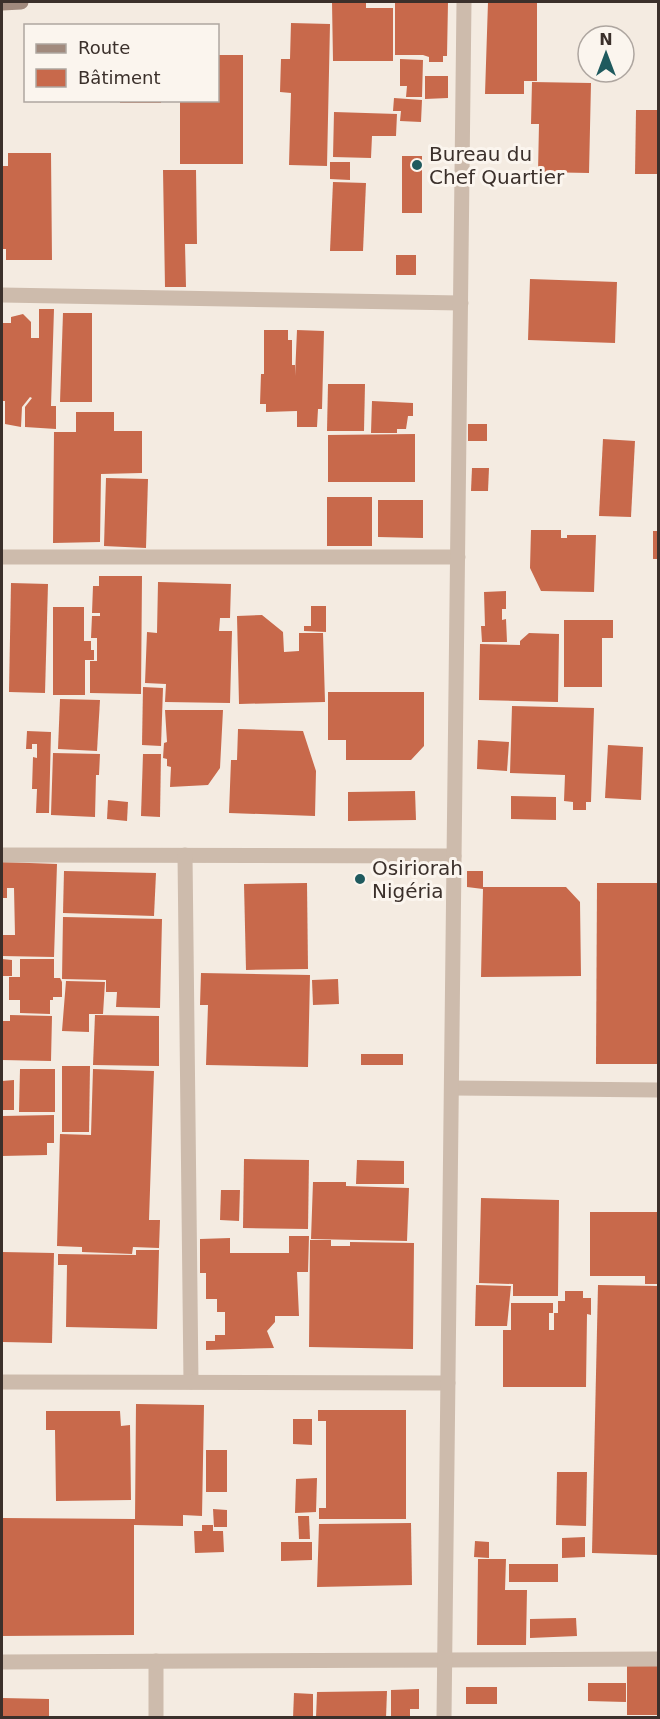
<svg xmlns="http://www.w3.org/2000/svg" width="660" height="1719" font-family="'DejaVu Sans',sans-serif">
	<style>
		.building { fill: #c8694b }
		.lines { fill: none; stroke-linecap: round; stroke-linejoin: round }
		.street { stroke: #cdbbac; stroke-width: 15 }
		.secondary { stroke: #a18a7d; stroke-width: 15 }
		.poi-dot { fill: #1f5a5e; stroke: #fbf5ee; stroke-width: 2 }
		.labels { text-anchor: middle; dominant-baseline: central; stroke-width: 6; stroke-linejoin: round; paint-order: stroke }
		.poi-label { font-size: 20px; fill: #3b302b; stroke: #fbf5ee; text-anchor: start }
	</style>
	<rect width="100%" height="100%" fill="#f4ebe1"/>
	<g class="building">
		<polygon points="332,2 366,2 366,8 393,8 393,61 333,61"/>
		<polygon points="395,2 448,2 447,56 443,56 443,62 429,62 429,57 423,55 395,55"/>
		<polygon points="488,2 537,2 537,81 524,81 524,94 485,94"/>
		<polygon points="291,23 330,24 327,166 289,165 291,93 280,92 281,59 290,59"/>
		<polygon points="218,55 243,55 243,164 180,164 180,100 218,100"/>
		<polygon points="400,59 423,60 422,97 406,97 407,86 400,86"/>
		<polygon points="425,76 448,76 448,98 425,99"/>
		<polygon points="532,82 591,83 589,173 538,172 539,124 531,124"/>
		<polygon points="394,98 422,100 421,122 400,121 401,111 393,111"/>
		<rect x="120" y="100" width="41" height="3"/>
		<polygon points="636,110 658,110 658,174 635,174"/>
		<polygon points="334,112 397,114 396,136 372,136 371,158 333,157"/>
		<polygon points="8,153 51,153 52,260 6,260 6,249 2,249 2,166 8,166"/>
		<rect x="402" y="156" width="20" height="57"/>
		<polygon points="330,162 350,162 350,180 330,179"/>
		<polygon points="163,170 196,170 197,244 185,244 186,287 165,287"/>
		<polygon points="333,182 366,183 363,251 330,251"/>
		<rect x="396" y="255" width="20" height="20"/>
		<polygon points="530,279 617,282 615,343 528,340"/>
		<polygon points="39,309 54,309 51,406 56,406 56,429 25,427 25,407 32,398 30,397 22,407 21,427 5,424 5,401 2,401 2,323 11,323 11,317 23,314 31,322 31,338 39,338"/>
		<polygon points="63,313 92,313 92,402 60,402"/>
		<polygon points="264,330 288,330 288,340 292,340 292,365 295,365 295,376 297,330 324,331 322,409 318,409 317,427 297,427 297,411 266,412 266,404 260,404 261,374 264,374"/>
		<polygon points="328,384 365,384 364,431 327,431"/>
		<polygon points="372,401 413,403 413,416 408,416 406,429 397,429 397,433 371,433"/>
		<polygon points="76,412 114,412 114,431 142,431 142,473 101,474 100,542 53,543 54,432 76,432"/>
		<rect x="468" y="424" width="19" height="17"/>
		<polygon points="415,434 415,482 328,482 328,435"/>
		<polygon points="603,439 635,441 631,517 599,516"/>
		<polygon points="472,468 489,468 488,491 471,491"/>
		<polygon points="106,478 148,479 146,548 104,546"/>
		<rect x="327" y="497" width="45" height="49"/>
		<polygon points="378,500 423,500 423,538 378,537"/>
		<polygon points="531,530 561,530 561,538 567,538 567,535 596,535 594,592 541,591 530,568"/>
		<rect x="653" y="531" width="5" height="28"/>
		<polygon points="99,576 142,576 141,694 90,693 90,661 97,661 97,638 91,638 92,616 100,616 100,613 92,613 93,586 99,586"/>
		<polygon points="158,582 231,584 230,618 220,618 219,631 232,631 230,703 165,702 166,684 145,683 147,632 157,633"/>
		<polygon points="11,583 48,584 45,693 9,692"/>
		<polygon points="506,591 506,609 502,609 502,620 506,619 507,642 482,642 481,626 485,626 484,592"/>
		<polygon points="311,606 326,606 326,632 304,631 304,626 311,626"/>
		<polygon points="53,607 84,607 84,641 91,641 91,650 94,650 94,660 85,660 85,695 53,695"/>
		<polygon points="262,615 283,632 284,652 299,651 299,633 323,633 325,702 239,704 237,616"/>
		<polygon points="564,620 613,620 613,638 602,638 602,687 564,687"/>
		<polygon points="529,633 559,634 558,702 479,700 480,644 520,645 520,641"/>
		<polygon points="143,687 163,688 161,746 142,745"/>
		<polygon points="328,692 424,692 424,746 411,760 346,760 346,740 328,740"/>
		<polygon points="60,699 100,700 97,751 58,749"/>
		<polygon points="512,706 594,708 591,802 586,802 586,810 573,810 573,802 564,801 565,775 510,773"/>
		<polygon points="165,710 223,710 220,768 208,785 170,787 171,767 167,766 167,759 163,758 164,743 167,742"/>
		<polygon points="238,729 303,731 316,771 315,816 229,813 231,760 237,760"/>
		<polygon points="27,731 51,732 49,813 36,813 37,789 32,789 33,757 37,758 37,744 32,744 32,749 26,749"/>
		<polygon points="478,740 509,742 507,771 477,769"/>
		<polygon points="608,745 643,747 641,800 605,798"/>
		<polygon points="53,753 100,754 99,775 96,775 95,817 51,815"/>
		<polygon points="143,754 161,754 160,817 141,816"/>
		<polygon points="415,791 416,820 348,821 348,792"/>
		<polygon points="511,796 556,797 556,820 511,819"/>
		<polygon points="108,800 128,802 127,821 107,819"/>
		<polygon points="2,862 57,864 54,957 2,956 2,935 15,935 14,888 7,888 7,898 2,898"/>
		<polygon points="64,871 156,873 154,916 63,913"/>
		<polygon points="467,871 483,871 483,887 566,887 580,902 581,976 481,977 483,889 467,887"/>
		<polygon points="307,883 308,969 246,970 244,884"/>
		<polygon points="597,883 658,883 658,1064 596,1064"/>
		<polygon points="63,917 162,919 160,1008 116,1007 117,992 106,992 106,980 62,979"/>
		<polygon points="2,959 12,960 12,976 2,976"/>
		<polygon points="20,959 54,959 54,978 60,978 62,982 62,997 53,997 53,1000 50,1000 50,1014 20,1013 20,1000 9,1000 9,977 20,977"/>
		<polygon points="201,973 310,975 308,1067 206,1065 208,1005 200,1005"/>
		<polygon points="338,979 339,1004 313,1005 312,980"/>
		<polygon points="66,981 105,982 103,1014 89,1014 89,1032 62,1031"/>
		<polygon points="10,1015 52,1016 51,1061 2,1060 2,1021 10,1021"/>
		<polygon points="95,1015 159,1016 159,1066 93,1065"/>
		<rect x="361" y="1054" width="42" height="11"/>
		<polygon points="62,1066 90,1066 89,1132 62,1132"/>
		<polygon points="20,1069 55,1069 55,1112 19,1112"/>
		<polygon points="93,1069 154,1071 149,1220 160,1220 159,1248 133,1247 132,1254 82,1252 82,1247 57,1246 60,1134 91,1135"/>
		<polygon points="14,1080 14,1110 2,1110 2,1081"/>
		<polygon points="54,1115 54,1143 47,1143 47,1155 2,1156 2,1116"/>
		<polygon points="244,1159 309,1160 308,1229 243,1228"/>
		<polygon points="357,1160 404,1161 404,1184 356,1184"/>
		<polygon points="313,1182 346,1182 346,1186 409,1188 407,1241 311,1239"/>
		<polygon points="221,1190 240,1190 239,1221 220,1220"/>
		<polygon points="481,1198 559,1200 558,1296 513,1296 513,1284 479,1283"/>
		<polygon points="590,1212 658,1212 658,1284 645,1284 645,1276 590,1276"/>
		<polygon points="289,1236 309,1236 308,1272 297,1272 299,1316 275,1316 275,1322 267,1331 274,1348 206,1350 206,1341 215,1341 215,1335 225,1335 225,1312 217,1312 217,1299 206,1299 206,1273 200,1273 200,1239 230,1238 230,1253 289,1253"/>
		<polygon points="310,1240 331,1240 331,1246 350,1246 350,1242 414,1243 413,1349 309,1347"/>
		<polygon points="136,1250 159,1250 157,1329 66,1327 67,1265 58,1265 58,1254 136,1255"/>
		<polygon points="2,1252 54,1253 52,1343 2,1342"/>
		<polygon points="476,1285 511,1286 507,1326 475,1326"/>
		<polygon points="598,1285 658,1286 658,1555 592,1553"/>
		<polygon points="565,1291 583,1291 583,1298 591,1298 591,1315 587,1314 586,1387 503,1387 503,1330 511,1330 511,1303 553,1303 553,1313 549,1313 549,1330 554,1330 554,1313 558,1313 558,1301 565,1301"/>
		<polygon points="136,1404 204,1405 202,1516 183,1515 183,1526 134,1525 134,1635 2,1636 2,1518 135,1519"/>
		<polygon points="318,1410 406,1410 406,1519 319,1519 319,1508 326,1508 326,1421 318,1421"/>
		<polygon points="46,1411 120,1411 121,1426 130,1425 131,1500 56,1501 55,1430 46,1430"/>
		<polygon points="293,1419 312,1419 312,1445 293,1444"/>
		<rect x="206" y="1450" width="21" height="42"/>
		<polygon points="557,1472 587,1472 586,1526 556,1525"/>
		<polygon points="317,1478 316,1512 295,1513 296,1479"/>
		<polygon points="213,1509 227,1510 227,1527 214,1527"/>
		<polygon points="298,1516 309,1516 310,1539 299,1539"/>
		<polygon points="411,1523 412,1585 317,1587 319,1524"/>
		<polygon points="202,1525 213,1525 213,1531 223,1531 224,1552 195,1553 194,1531 202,1531"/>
		<polygon points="585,1537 585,1557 562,1558 562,1538"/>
		<polygon points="475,1541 489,1542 489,1558 474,1557"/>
		<polygon points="281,1542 312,1542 312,1560 281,1561"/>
		<polygon points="478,1559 506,1559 505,1590 527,1590 526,1645 477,1645"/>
		<rect x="509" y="1564" width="49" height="18"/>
		<polygon points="576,1618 577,1636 530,1638 530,1619"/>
		<rect x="627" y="1666" width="31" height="49"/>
		<polygon points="588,1683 626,1683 626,1702 588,1701"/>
		<rect x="466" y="1687" width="31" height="17"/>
		<polygon points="419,1689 419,1709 410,1709 410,1718 391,1718 391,1690"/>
		<polygon points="387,1691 386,1718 316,1718 317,1692"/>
		<polygon points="294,1693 313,1694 313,1718 293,1718"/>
		<polygon points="2,1698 49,1699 49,1718 2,1718"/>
	</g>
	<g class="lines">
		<g class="street">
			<polyline points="2,295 461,303"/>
			<polyline points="2,557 458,557"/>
			<polyline points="2,855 454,856"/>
			<polyline points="185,855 191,1382"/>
			<polyline points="452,1088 658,1090"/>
			<polyline points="2,1382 448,1383"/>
			<polyline points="2,1662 658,1659"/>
			<polyline points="156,1718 156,1661"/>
			<polyline points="444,1718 464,2"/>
		</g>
		<polyline class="secondary" points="2,3 21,2"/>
	</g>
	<g class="poi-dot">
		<circle cx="417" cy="165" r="6"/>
		<circle cx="360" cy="879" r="6"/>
	</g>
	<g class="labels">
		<g class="poi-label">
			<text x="429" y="154">Bureau du<tspan x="429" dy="23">Chef Quartier</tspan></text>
			<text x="372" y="868">Osiriorah<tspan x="372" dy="23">Nigéria</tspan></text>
		</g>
	</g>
	<rect width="660" height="1719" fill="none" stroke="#3b302b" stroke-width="6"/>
	<rect x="24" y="24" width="195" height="78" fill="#fbf5ee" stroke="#aea6a0" stroke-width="1.5"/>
	<rect x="36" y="44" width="30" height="9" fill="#a18a7d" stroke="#aea6a0" stroke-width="1.5"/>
	<text x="78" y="54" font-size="18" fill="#3b302b">Route</text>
	<rect x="36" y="69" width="30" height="18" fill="#c8694b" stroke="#aea6a0" stroke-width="1.5"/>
	<text x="78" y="84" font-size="18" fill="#3b302b">Bâtiment</text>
	<g transform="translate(606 54)"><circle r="28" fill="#fbf5ee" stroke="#aea6a0" stroke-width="1.5"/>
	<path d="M0-4.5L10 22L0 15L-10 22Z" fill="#1f5a5e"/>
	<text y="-9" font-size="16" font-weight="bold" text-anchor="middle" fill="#3b302b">N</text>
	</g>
</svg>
